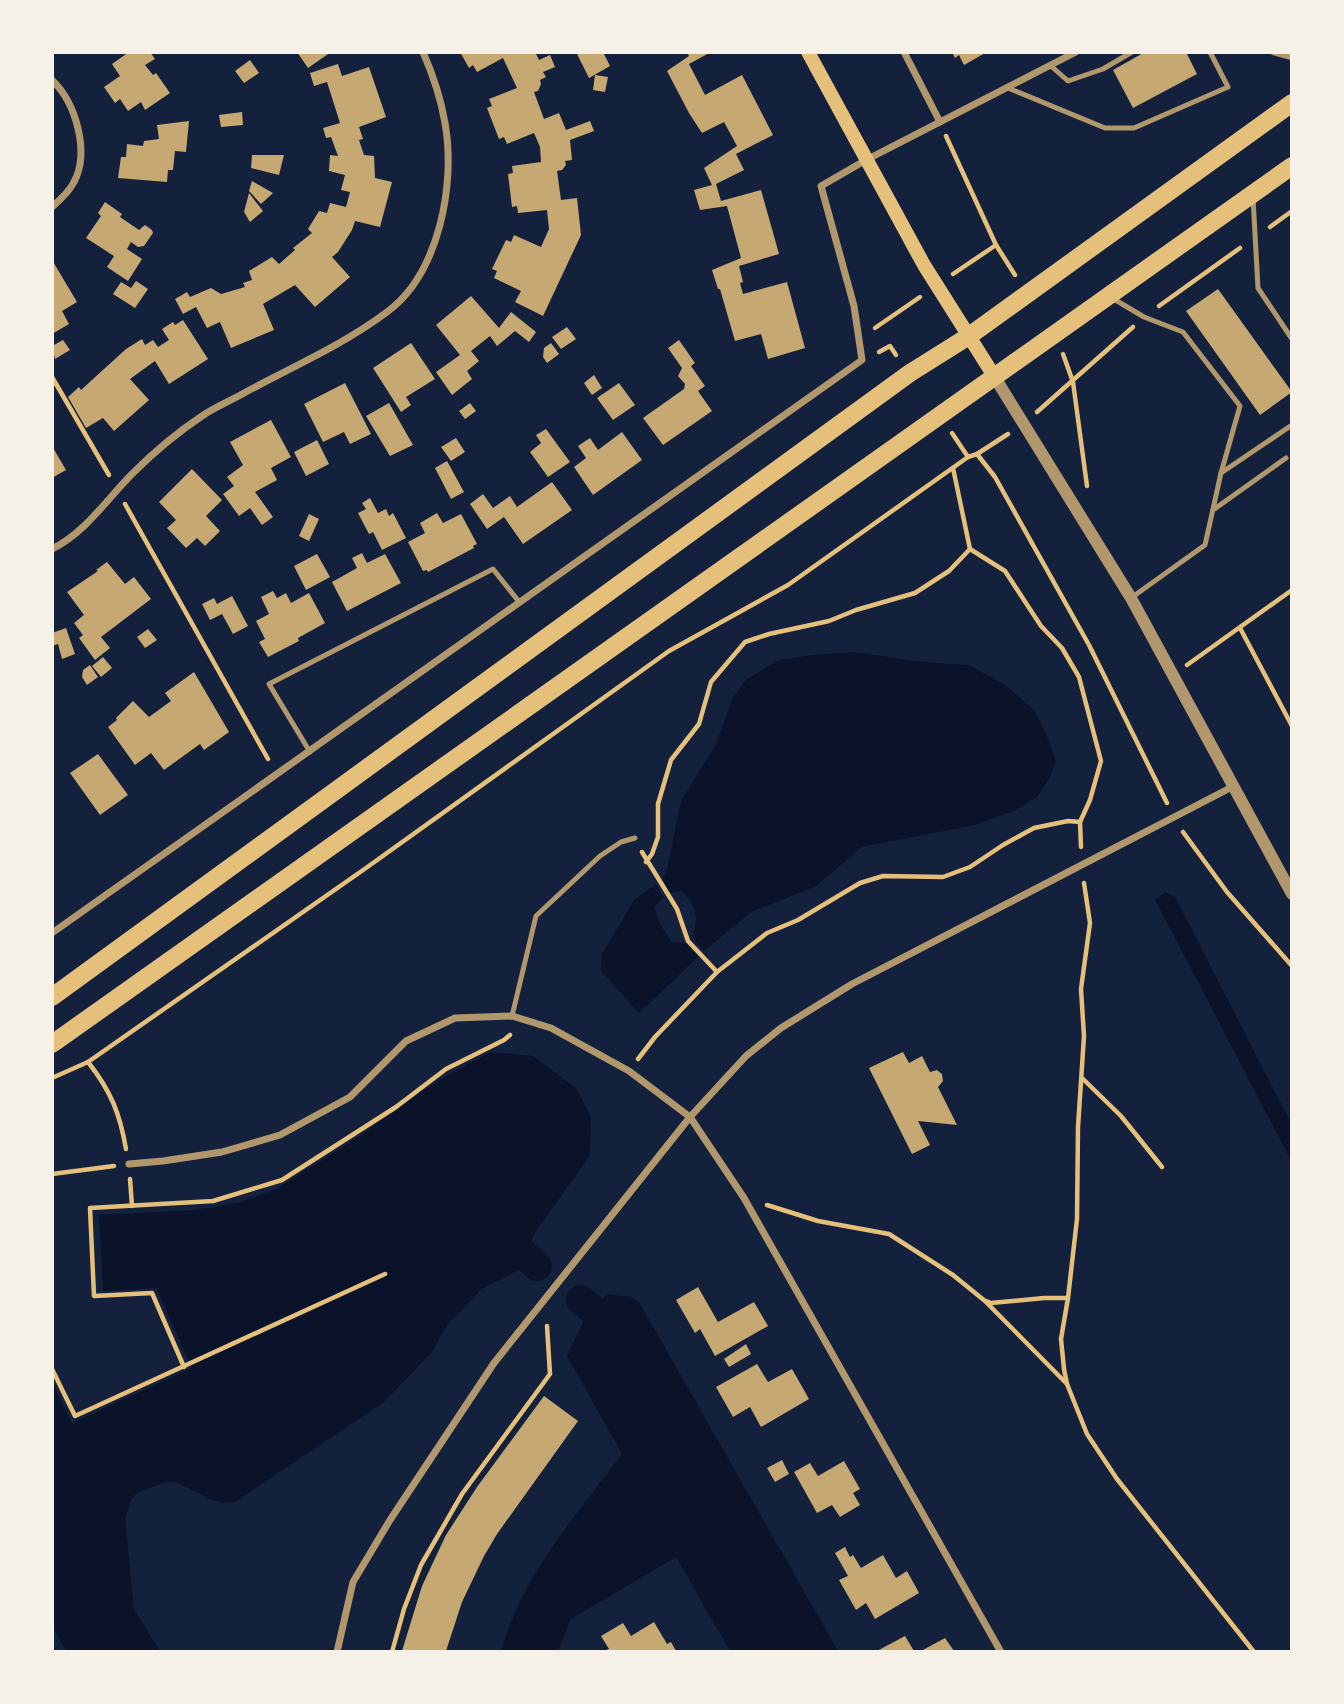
<svg xmlns="http://www.w3.org/2000/svg" width="1344" height="1704" font-family="Raleway,sans-serif">
	<style>
		.water { fill: #0b132b }
		.lines { fill: none; stroke-linecap: round; stroke-linejoin: round }
		.canal { stroke: #0b132b; stroke-width: 30 }
		.building { fill: #c6a872 }
		.path { stroke: #e5c07b; stroke-width: 4.5 }
		.service { stroke: #b1986c; stroke-width: 5 }
		.minor { stroke: #b1986c; stroke-width: 7 }
		.tertiary { stroke: #b1986c; stroke-width: 12 }
		.secondary { stroke: #e5c07b; stroke-width: 14 }
		.primary { stroke: #e5c07b; stroke-width: 18 }
	</style>
	<rect width="100%" height="100%" fill="#14213d"/>
	<g class="water">
		<path d="M854,652L925,662L969,665L1005,685L1034,710L1047,736L1056,761L1051,776L1037,797L1016,810L975,825L862,847L815,887L753,911L704,951L692,937C700,918 696,905 681,891L670,893L662,880L667,870L681,801L716,744L733,697L747,679L779,660L811,655Z"/>
		<polygon points="656,884 663,897 654,908 661,926 672,942 685,943 698,957 639,1013 601,971 602,954 634,900"/>
		<polygon points="1165,892 1175,897 1291,1123 1291,1160 1155,900"/>
		<polygon points="491,1052 533,1056 576,1088 591,1117 590,1155 535,1233 520,1269 483,1288 448,1324 432,1352 383,1403 235,1502 224,1503 212,1500 175,1482 166,1482 139,1492 132,1498 125,1518 134,1609 160,1651 66,1651 53,1628 52,1382 72,1423 192,1368 156,1288 103,1291 99,1215 196,1210 238,1203 278,1188 349,1143 439,1080"/>
		<path d="M609,1294L631,1297L639,1302L838,1651H730L676,1557L571,1619L558,1651H501C523,1574 575,1517 622,1454L567,1356C578,1334 587,1308 609,1294Z"/>
	</g>
	<g class="lines">
		<g class="canal">
			<polyline points="525,1255 537,1266"/>
			<polyline points="581,1300 592,1309 614,1344"/>
		</g>
	</g>
	<g class="building">
		<polygon points="129,52 150,52 155,59 145,65 153,75 156,73 170,93 145,110 141,102 128,111 120,99 115,103 104,87 120,76 112,64"/>
		<polygon points="297,52 331,52 308,68"/>
		<polygon points="460,52 535,52 539,60 550,55 555,67 543,72 546,77 540,80 541,84 538,91 534,92 544,119 559,113 566,130 590,121 594,131 570,140 572,160 565,161 566,165 562,170 557,171 561,200 577,198 581,235 543,316 515,302 521,291 494,278 497,271 492,269 506,240 511,242 514,235 541,247 549,229 547,210 518,213 517,206 512,207 508,174 513,173 512,166 541,162 540,147 534,133 507,144 504,137 499,139 487,108 492,106 489,99 517,88 503,58 477,72 473,65 469,68"/>
		<polygon points="580,52 603,52 610,66 589,78 577,54"/>
		<polygon points="687,52 711,52 689,64 705,95 742,75 773,135 736,154 744,170 716,184 721,201 761,190 779,254 739,266 743,282 740,283 743,294 787,282 805,348 768,359 761,334 735,341 720,289 718,289 712,270 741,258 727,206 700,210 694,190 712,185 704,168 737,146 724,122 702,133 689,113 667,71 689,56"/>
		<polygon points="952,52 987,52 964,65 959,55 955,58"/>
		<polygon points="1145,52 1186,52 1197,74 1133,108 1113,70"/>
		<polygon points="250,60 259,73 244,83 235,71"/>
		<polygon points="338,64 342,76 369,67 386,117 359,127 363,139 359,140 364,155 374,156 375,178 392,182 380,227 355,221 352,230 338,252 332,257 350,277 315,307 295,285 263,304 274,330 231,348 220,322 207,328 196,307 183,314 175,299 187,292 190,297 211,288 221,294 245,287 243,283 252,280 249,271 272,257 279,264 295,250 293,248 312,233 308,229 319,211 327,213 330,203 346,207 350,192 341,190 345,175 329,171 330,155 338,156 331,137 326,138 323,128 340,123 327,82 314,86 310,73"/>
		<polygon points="595,75 608,77 605,92 593,90"/>
		<polygon points="242,112 243,125 221,127 219,115"/>
		<polygon points="189,121 186,152 175,151 173,170 168,170 167,182 118,178 121,157 126,157 127,144 143,146 144,141 159,139 157,125"/>
		<polygon points="252,155 284,155 279,175 251,168"/>
		<polygon points="252,181 273,193 261,204 249,191"/>
		<polygon points="249,193 263,211 250,222 244,212"/>
		<polygon points="105,202 122,214 120,217 139,230 145,225 152,230 153,233 144,246 138,247 131,242 127,249 142,259 128,281 107,267 114,256 86,238 101,216 98,213"/>
		<polygon points="52,260 77,302 62,311 69,324 52,334"/>
		<polygon points="136,281 148,289 135,308 113,294 121,282 131,288"/>
		<polygon points="1218,289 1292,392 1260,415 1186,311"/>
		<polygon points="471,296 499,328 511,312 536,332 529,342 515,331 497,346 490,336 471,351 479,361 467,371 472,379 452,395 436,372 460,355 436,325"/>
		<polygon points="183,320 208,359 169,384 155,361 130,379 149,400 114,431 103,418 86,428 68,397 79,387 81,390 126,349 142,339 145,345 153,340 158,347 169,340 162,329 173,322 175,325"/>
		<polygon points="567,327 576,339 561,349 552,337"/>
		<polygon points="63,340 70,350 55,359 52,346"/>
		<polygon points="679,340 695,363 691,366 705,386 698,391 712,411 663,445 643,418 684,389 685,384 678,376 682,368 668,348"/>
		<polygon points="411,343 435,379 406,397 411,405 401,412 373,368"/>
		<polygon points="551,343 559,354 547,363 543,357 544,348"/>
		<polygon points="594,375 602,388 592,395 584,383"/>
		<polygon points="345,383 371,434 350,444 344,432 323,442 304,404"/>
		<polygon points="619,383 635,405 613,420 597,398"/>
		<polygon points="389,403 413,445 390,456 366,416"/>
		<polygon points="470,403 476,411 465,419 459,411"/>
		<polygon points="271,420 291,457 271,468 277,480 255,492 273,517 262,525 250,508 239,516 223,494 234,486 227,477 243,465 230,442"/>
		<polygon points="546,429 570,462 548,477 530,452 541,443 536,435"/>
		<polygon points="622,432 642,460 593,495 574,467 586,458 578,446 590,438 598,450"/>
		<polygon points="456,438 465,452 451,461 441,447"/>
		<polygon points="317,440 329,464 306,476 294,452"/>
		<polygon points="52,446 66,470 52,478"/>
		<polygon points="447,461 464,492 451,499 435,468"/>
		<polygon points="192,469 222,500 206,516 220,531 205,546 197,538 186,548 167,528 176,520 159,502"/>
		<polygon points="552,482 572,510 523,544 504,517 487,529 470,504 483,494 493,508 510,496 517,507"/>
		<polygon points="370,498 378,513 386,509 389,516 393,513 406,538 382,550 373,532 369,534 358,513 366,509 362,503"/>
		<polygon points="437,513 443,523 461,514 477,544 473,546 474,548 428,572 427,570 423,571 408,542 425,533 420,523"/>
		<polygon points="309,514 319,519 309,541 299,536"/>
		<polygon points="362,553 367,563 385,554 401,583 347,611 332,582 357,568 352,558"/>
		<polygon points="317,554 330,577 306,590 294,566"/>
		<polygon points="107,562 125,584 134,577 151,599 101,637 110,648 95,660 79,638 83,635 74,623 84,615 67,592 98,571 96,570"/>
		<polygon points="273,591 277,598 286,593 291,603 309,593 325,623 298,638 299,641 268,657 259,642 265,639 256,621 269,614 261,597"/>
		<polygon points="232,596 248,626 233,634 222,614 210,620 202,604 214,598 217,604"/>
		<polygon points="66,628 75,654 62,659 58,644 52,646 52,633"/>
		<polygon points="148,629 157,640 145,648 137,637"/>
		<polygon points="103,657 112,668 101,677 92,666"/>
		<polygon points="90,665 98,677 87,685 82,677 83,670"/>
		<polygon points="194,672 229,732 204,750 200,744 164,770 151,753 135,765 108,727 117,720 116,718 133,701 149,717 171,701 165,693"/>
		<polygon points="98,754 128,795 100,815 70,773"/>
		<polygon points="903,1052 909,1063 922,1056 930,1072 937,1070 942,1074 943,1081 938,1087 957,1125 918,1121 930,1145 912,1154 869,1068"/>
		<polygon points="698,1287 718,1322 754,1302 768,1326 715,1356 700,1329 695,1333 676,1300"/>
		<polygon points="746,1344 751,1354 729,1367 724,1359"/>
		<polygon points="757,1364 768,1382 792,1369 809,1399 761,1427 750,1407 733,1417 716,1387"/>
		<polygon points="544,1396 578,1421 497,1534 484,1556 462,1602 446,1651 402,1651 422,1586 446,1535 477,1487"/>
		<polygon points="782,1460 789,1474 775,1482 767,1468"/>
		<polygon points="844,1461 860,1489 853,1493 860,1505 840,1517 832,1505 817,1513 794,1472 810,1463 818,1476"/>
		<polygon points="845,1547 850,1557 853,1555 861,1568 883,1555 896,1578 907,1571 919,1593 875,1619 866,1603 856,1610 839,1580 848,1576 835,1553"/>
		<polygon points="654,1622 667,1644 671,1642 676,1651 604,1651 609,1649 601,1636 623,1623 631,1636"/>
		<polygon points="905,1636 914,1651 877,1651"/>
		<polygon points="945,1638 954,1651 921,1651"/>
	</g>
	<g class="lines">
		<g class="path">
			<polyline points="946,136 996,245 1015,275"/>
			<polyline points="1270,227 1292,211"/>
			<polyline points="953,274 996,245"/>
			<polyline points="1159,306 1240,248"/>
			<polyline points="875,328 920,297"/>
			<polyline points="879,352 890,346 896,355"/>
			<polyline points="1063,354 1073,382 1087,486"/>
			<polyline points="52,377 109,475"/>
			<polyline points="1037,412 1133,327"/>
			<polyline points="952,433 968,457"/>
			<polyline points="977,454 995,477 1089,645 1167,803"/>
			<polyline points="953,468 970,549 1005,571 1041,626 1062,648 1079,677 1101,761 1090,800 1080,822 1081,847"/>
			<polyline points="125,504 268,759"/>
			<polyline points="1240,628 1292,726"/>
			<polyline points="1187,665 1292,590"/>
			<polyline points="1183,832 1227,892 1292,966"/>
			<polyline points="646,862 652,854 658,837 658,804 671,760 699,724 711,682 745,642 769,634 829,621 856,610 915,593 949,571 970,549"/>
			<polyline points="1084,883 1090,923 1081,989 1084,1036 1078,1127 1077,1219 1068,1298 1061,1339 1064,1369 1067,1384 1087,1434 1117,1479 1254,1652"/>
			<polyline points="717,972 767,933 798,920 860,883 883,876 943,877 970,867 1003,845 1034,828 1068,821 1080,822"/>
			<polyline points="638,1059 655,1037 717,972 688,941 677,909 642,852"/>
			<path d="M88,1062C111,1091 120,1114 126,1149"/>
			<polyline points="52,1078 88,1062 366,868 669,651 788,585 968,457 977,454 1008,434"/>
			<polyline points="1083,1079 1121,1116 1162,1167"/>
			<polyline points="52,1174 114,1166"/>
			<polyline points="130,1179 132,1206"/>
			<polyline points="767,1205 818,1221 889,1234 953,1275 985,1301 1067,1384"/>
			<polyline points="986,1301 991,1303 1044,1298 1068,1298"/>
			<polyline points="184,1367 152,1293 94,1296 90,1208 213,1201 282,1180 396,1107 446,1069 504,1040 510,1035"/>
			<polyline points="52,1369 75,1416 385,1274"/>
			<polyline points="392,1652 404,1609 421,1565 462,1494 550,1374 547,1326"/>
		</g>
		<g class="service">
			<polyline points="1051,66 1068,81 1103,69 1132,52"/>
			<polyline points="1008,88 1105,128 1134,128 1228,87 1210,52"/>
			<polyline points="1253,198 1258,288 1292,339"/>
			<polyline points="1112,298 1144,317 1183,332 1240,406 1221,473 1205,545 1131,598"/>
			<polyline points="1221,473 1292,425"/>
			<polyline points="1213,510 1286,458"/>
			<polyline points="310,752 269,684 493,569 520,603"/>
			<polyline points="512,1016 536,916 600,856 621,842 635,838"/>
		</g>
		<g class="minor">
			<polyline points="904,52 940,122"/>
			<polyline points="1274,52 1292,57"/>
			<path d="M52,80C76,103 90,152 74,182C69,192 60,200 52,207"/>
			<path d="M52,549C86,532 106,500 133,473C153,453 178,432 202,416C215,407 230,401 244,393C292,367 343,345 387,312C439,274 456,184 445,123C441,99 433,75 423,52"/>
			<polyline points="52,933 862,360 854,306 821,186 866,160 1076,52"/>
			<polyline points="129,1164 163,1161 222,1152 280,1135 350,1097 406,1041 455,1018 512,1016 551,1028 629,1071 690,1117 744,1198 1001,1652"/>
			<polyline points="337,1652 353,1582 390,1520 494,1363 690,1117 746,1056 781,1028 852,984 1234,786"/>
		</g>
		<polyline class="tertiary" points="994,376 1131,598 1292,894"/>
		<polyline class="secondary" points="808,52 924,265 994,376"/>
		<g class="primary">
			<polyline points="52,997 910,373 969,336 1292,103"/>
			<polyline points="52,1044 1292,166"/>
		</g>
	</g>
	<rect width="1344" height="1704" fill="none" stroke="#f6f1e7" stroke-width="108"/>
</svg>
